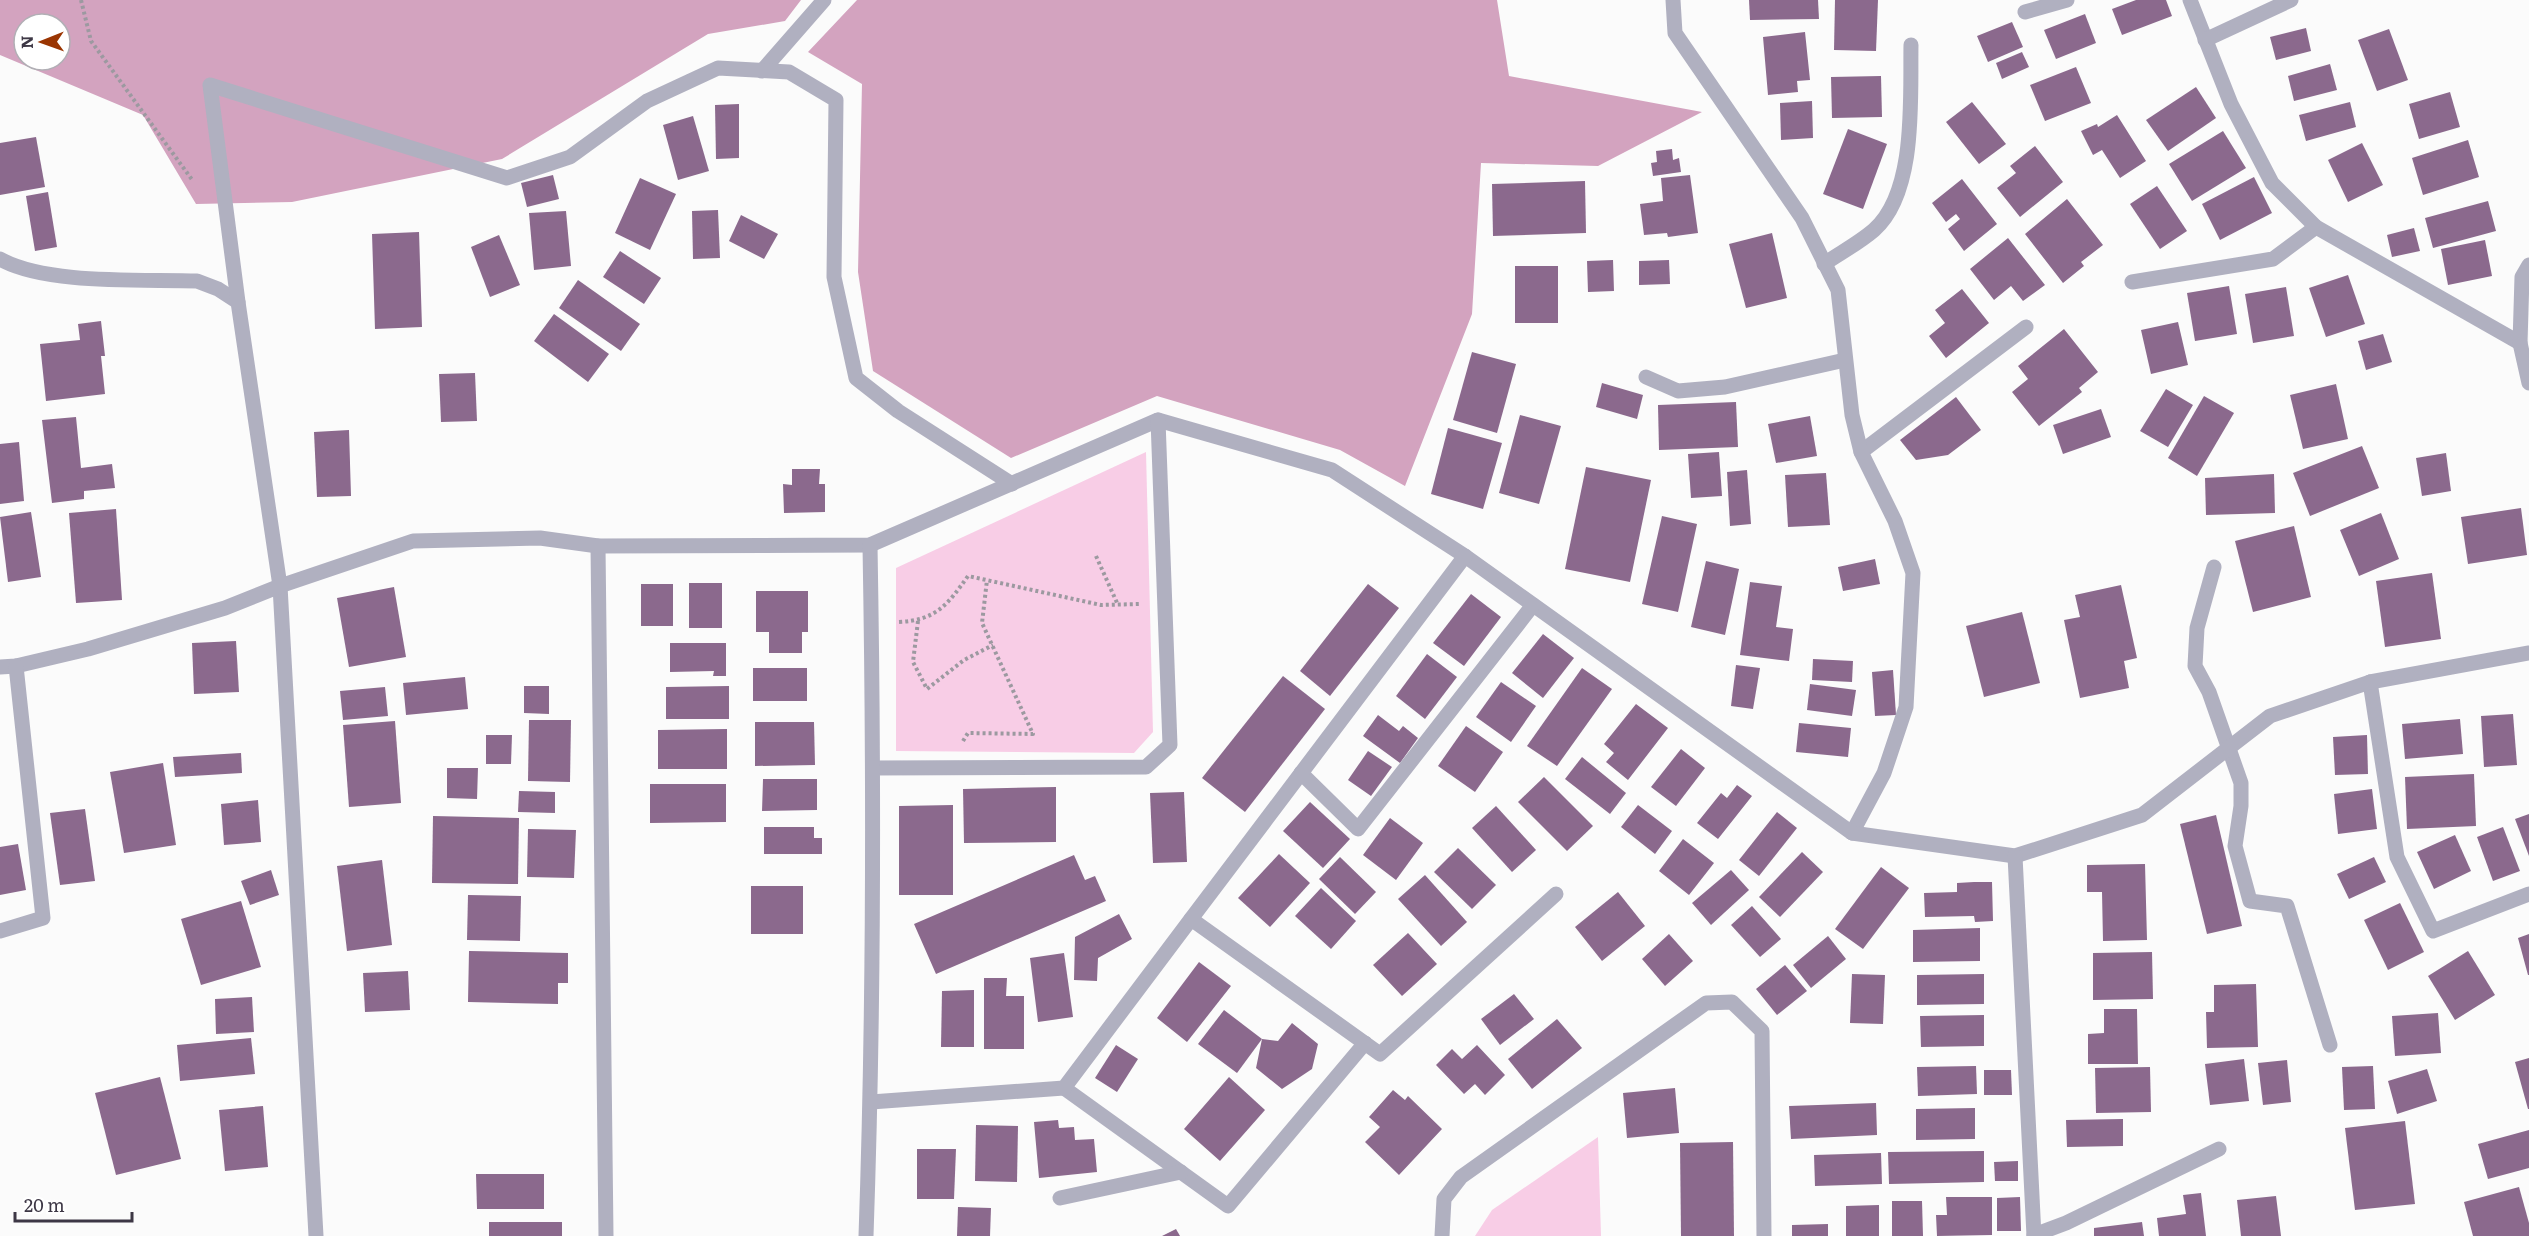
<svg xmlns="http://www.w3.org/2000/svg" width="2529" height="1236" font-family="Literata,serif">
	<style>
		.green { fill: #f8cde6 }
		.forest { fill: #d3a3bf; fill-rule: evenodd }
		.building { fill: #8b698d }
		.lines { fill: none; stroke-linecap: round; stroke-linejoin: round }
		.path { stroke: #9c99a0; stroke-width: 4; stroke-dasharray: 3 3; stroke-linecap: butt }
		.service { stroke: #b0b0c0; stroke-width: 15 }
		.minor { stroke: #b0b0c0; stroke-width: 15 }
	</style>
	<rect width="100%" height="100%" fill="#fbfbfb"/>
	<g class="green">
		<polygon points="1146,452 1153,732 1134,753 896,751 896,568"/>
		<polygon points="1598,1137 1601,1236 1475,1236 1492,1210"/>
	</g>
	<g class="forest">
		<path d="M0,0H801L785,21L708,34L502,159L292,202L196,204L143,115L0,55ZM24,24H60V60H24Z"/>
		<polygon points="857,0 1497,0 1509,76 1702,112 1598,166 1481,163 1472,314 1405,486 1340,450 1157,396 1011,458 873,371 858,272 862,84 808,52"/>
	</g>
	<g class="building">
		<polygon points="1749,0 1818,0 1819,19 1750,20"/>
		<polygon points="1835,0 1878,0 1876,51 1834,50"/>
		<polygon points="2136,0 2166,0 2172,16 2122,35 2112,9"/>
		<polygon points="2085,14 2096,43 2056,59 2044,30"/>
		<polygon points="2012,22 2023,47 1988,62 1977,36"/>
		<polygon points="2306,28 2311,51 2276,60 2270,37"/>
		<polygon points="2389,29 2408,80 2377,91 2358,40"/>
		<polygon points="1805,32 1810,80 1797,81 1798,92 1768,95 1763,37"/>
		<polygon points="2022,52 2029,67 2002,79 1996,63"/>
		<polygon points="2330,64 2337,90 2294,101 2288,76"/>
		<polygon points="2076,67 2091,103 2045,121 2030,85"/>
		<polygon points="1881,76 1882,117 1832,118 1831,77"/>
		<polygon points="2196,87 2216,118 2168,151 2146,120"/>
		<polygon points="2450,92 2460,127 2419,139 2409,104"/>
		<polygon points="1812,101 1813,138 1781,140 1780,103"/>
		<polygon points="1972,102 2006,144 1979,164 1946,122"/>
		<polygon points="2350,102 2356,127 2306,141 2299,115"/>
		<polygon points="739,104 739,158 716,159 715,105"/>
		<polygon points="2117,115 2146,161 2120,178 2102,150 2093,155 2081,131 2097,124 2098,127"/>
		<polygon points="693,116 709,171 678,180 663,125"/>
		<polygon points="1848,129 1887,144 1863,209 1823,194"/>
		<polygon points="2223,131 2246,168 2192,201 2169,164"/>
		<polygon points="36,137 45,187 0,195 0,143"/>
		<polygon points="2468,140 2479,177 2423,195 2412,158"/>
		<polygon points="2362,143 2383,185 2348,202 2328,160"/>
		<polygon points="2035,146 2063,182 2020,217 1997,188 2016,173 2010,166"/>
		<polygon points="1672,149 1673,160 1679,158 1681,172 1653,176 1651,163 1657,162 1656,151"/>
		<polygon points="553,175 559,199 527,207 521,183"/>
		<polygon points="1690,175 1698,233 1668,237 1667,233 1644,235 1640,204 1663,201 1661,178"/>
		<polygon points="2254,177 2272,213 2220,240 2202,204"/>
		<polygon points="640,178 676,194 650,250 615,233"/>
		<polygon points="1962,179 1997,224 1964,251 1948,229 1960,219 1956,214 1946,222 1932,203"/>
		<polygon points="1585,181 1586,233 1493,236 1492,184"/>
		<polygon points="2157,186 2187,231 2160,249 2130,204"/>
		<polygon points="48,192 57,247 35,251 26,196"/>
		<polygon points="2067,199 2103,245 2081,262 2084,266 2063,283 2025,234"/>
		<polygon points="2488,201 2496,231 2433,248 2425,218"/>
		<polygon points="718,210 720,258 693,259 692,211"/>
		<polygon points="566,211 571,266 534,270 529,213"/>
		<polygon points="741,215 778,234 764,259 729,241"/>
		<polygon points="2414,228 2420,251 2392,257 2387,235"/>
		<polygon points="419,232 422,327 375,329 372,234"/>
		<polygon points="1772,233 1787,298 1746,308 1729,244"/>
		<polygon points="499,235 520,285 490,297 471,247"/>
		<polygon points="2008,238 2045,285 2023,301 2011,286 1994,300 1970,269"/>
		<polygon points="2485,240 2492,276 2448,285 2441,249"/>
		<polygon points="620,251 661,278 644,304 603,277"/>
		<polygon points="1613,260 1614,291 1588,292 1587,261"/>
		<polygon points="1669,260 1670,284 1639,285 1639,261"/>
		<rect x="1515" y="266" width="43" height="57"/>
		<polygon points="2348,275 2365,324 2326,337 2309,288"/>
		<polygon points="578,280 640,324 621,351 559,308"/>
		<polygon points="2229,286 2237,334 2195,341 2187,293"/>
		<polygon points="2286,287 2294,336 2253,343 2245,294"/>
		<polygon points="1962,289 1989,323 1946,358 1929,336 1945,323 1935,310"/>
		<polygon points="554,314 609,354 588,382 534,341"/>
		<polygon points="101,321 105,356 101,356 105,394 46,401 40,344 80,340 78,324"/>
		<polygon points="2178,322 2188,365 2151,374 2141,330"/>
		<polygon points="2064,329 2098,372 2079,388 2082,392 2039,426 2012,392 2028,379 2018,366"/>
		<polygon points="2383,334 2392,362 2366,370 2358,341"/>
		<polygon points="1472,352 1516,364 1497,433 1453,420"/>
		<polygon points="475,373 477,421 441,422 439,374"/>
		<polygon points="1602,383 1643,395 1637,419 1596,407"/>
		<polygon points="2336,384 2348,439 2303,449 2290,395"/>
		<polygon points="2166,389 2193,405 2168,447 2140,431"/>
		<polygon points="2204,396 2234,413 2197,476 2168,458"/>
		<polygon points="1956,397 1981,430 1948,455 1916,460 1900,440"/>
		<polygon points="1736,402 1738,447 1659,450 1658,405"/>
		<polygon points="2101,409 2111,437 2063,454 2053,425"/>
		<polygon points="1520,415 1561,426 1539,504 1499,493"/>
		<polygon points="1810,416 1817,456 1776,463 1768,424"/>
		<polygon points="76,417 81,468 112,464 115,488 84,491 84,499 52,503 42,420"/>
		<polygon points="1448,428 1502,443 1483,509 1431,494"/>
		<polygon points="349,430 351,496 317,497 314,432"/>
		<polygon points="19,442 24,501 0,504 0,444"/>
		<polygon points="2362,446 2379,488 2310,516 2293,473"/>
		<polygon points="1719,452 1722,496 1691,498 1688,454"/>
		<polygon points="2446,453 2451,491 2422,496 2416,458"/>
		<polygon points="1586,467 1651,480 1630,582 1565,569"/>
		<polygon points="792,469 820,469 819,484 825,484 825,512 784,513 783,484 792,485"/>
		<polygon points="1747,470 1751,524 1730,526 1727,472"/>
		<polygon points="1826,473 1830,525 1788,527 1785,475"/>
		<polygon points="2274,474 2275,513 2206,515 2205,478"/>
		<polygon points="2521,508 2527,555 2468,564 2461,517"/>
		<polygon points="116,509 122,600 76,603 69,513"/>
		<polygon points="31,512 41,577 8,582 0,517"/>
		<polygon points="2381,513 2399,559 2359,576 2340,530"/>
		<polygon points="1662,516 1697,524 1678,612 1642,604"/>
		<polygon points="2294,526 2311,597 2253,612 2235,541"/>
		<polygon points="1875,559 1880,584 1843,591 1838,567"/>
		<polygon points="1706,561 1739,569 1725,635 1691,627"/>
		<polygon points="2432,573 2441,639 2385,647 2376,581"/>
		<polygon points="1750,582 1782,586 1776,627 1793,629 1789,661 1740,655"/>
		<rect x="689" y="583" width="33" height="45"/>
		<rect x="641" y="584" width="32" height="42"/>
		<polygon points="1368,584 1399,608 1330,696 1300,671"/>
		<polygon points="2121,585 2137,658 2124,661 2129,688 2080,698 2064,620 2080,617 2075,595"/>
		<polygon points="394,587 406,657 349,667 337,598"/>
		<polygon points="756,591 808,591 808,632 802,632 802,653 769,653 769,632 756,632"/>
		<polygon points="1471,594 1501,617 1464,666 1433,643"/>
		<polygon points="2022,612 2040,683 1984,697 1966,626"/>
		<polygon points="1543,634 1574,658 1543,698 1512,673"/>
		<polygon points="236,641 239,692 194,694 192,643"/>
		<polygon points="670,643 726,643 726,676 713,676 714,671 670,672"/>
		<polygon points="1427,654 1457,677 1425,719 1396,696"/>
		<polygon points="1813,659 1853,661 1852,682 1812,680"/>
		<polygon points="1736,665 1760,668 1753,709 1731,706"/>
		<rect x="753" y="668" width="54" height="33"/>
		<polygon points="1582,668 1612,689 1557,766 1527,746"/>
		<polygon points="1893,670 1896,715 1875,716 1872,672"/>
		<polygon points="1283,676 1325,709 1245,812 1202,778"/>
		<polygon points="465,677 468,709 406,715 403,683"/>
		<polygon points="1501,682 1536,706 1511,742 1476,717"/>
		<polygon points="1810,684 1856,690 1852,716 1807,710"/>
		<polygon points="524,686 549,686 549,714 524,713"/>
		<polygon points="729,686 729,719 666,719 666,687"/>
		<polygon points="385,687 388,716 343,720 340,691"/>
		<polygon points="1636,704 1668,728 1628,780 1606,762 1614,753 1604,744"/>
		<polygon points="2513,714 2517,765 2484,767 2481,716"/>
		<polygon points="1378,715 1399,731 1403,726 1418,738 1400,763 1363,736"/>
		<polygon points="2460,719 2463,754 2405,759 2402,724"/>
		<polygon points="529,720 571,720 570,782 528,781"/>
		<polygon points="395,721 401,803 349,807 343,725"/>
		<polygon points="755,722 814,722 815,765 755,766"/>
		<polygon points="1799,723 1851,728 1848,757 1796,752"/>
		<polygon points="1466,726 1503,752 1475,792 1438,766"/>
		<polygon points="727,729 727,769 658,769 658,730"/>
		<polygon points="486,735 512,735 511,764 486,764"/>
		<polygon points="2367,735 2368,774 2335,775 2333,737"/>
		<polygon points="1681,749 1705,768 1676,806 1651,787"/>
		<polygon points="1368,751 1392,767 1371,796 1348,780"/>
		<polygon points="241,753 242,773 175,777 173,757"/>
		<polygon points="1582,757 1626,793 1610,814 1565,779"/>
		<polygon points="163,763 176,845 124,853 110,772"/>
		<polygon points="447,768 478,768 477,799 447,798"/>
		<polygon points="2474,774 2476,826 2407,829 2405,777"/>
		<polygon points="1544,777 1593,826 1567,851 1518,802"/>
		<polygon points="763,779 817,779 817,810 762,811"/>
		<polygon points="650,784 726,784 726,822 650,823"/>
		<polygon points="1737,785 1752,796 1718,839 1697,823 1721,793 1727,798"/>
		<polygon points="1056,787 1056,842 964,843 963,789"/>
		<polygon points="2372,789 2377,829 2338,834 2334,794"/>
		<polygon points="519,791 555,792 555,813 518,812"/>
		<polygon points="1184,792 1187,862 1153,863 1150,793"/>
		<polygon points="258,800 261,842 224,845 221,804"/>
		<polygon points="1310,802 1350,839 1323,868 1283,831"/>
		<polygon points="953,805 953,895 899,895 899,806"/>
		<polygon points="1638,805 1672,831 1655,854 1621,827"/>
		<polygon points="1496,806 1536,850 1512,872 1472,828"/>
		<polygon points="85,809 95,881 60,885 50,813"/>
		<polygon points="1777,812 1797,828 1759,876 1739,860"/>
		<polygon points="2529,814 2529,856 2515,819"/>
		<polygon points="2216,815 2242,926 2207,934 2180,824"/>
		<polygon points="433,816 519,818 518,884 432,883"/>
		<polygon points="1390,818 1423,843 1396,880 1363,855"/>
		<polygon points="764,827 814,827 814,838 822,838 822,854 764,854"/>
		<polygon points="2503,827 2520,871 2493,881 2477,837"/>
		<polygon points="528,829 576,830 574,878 527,877"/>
		<polygon points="2455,835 2471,871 2434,889 2417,852"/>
		<polygon points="1683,839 1714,863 1689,895 1659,871"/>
		<polygon points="18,844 26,890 0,895 0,847"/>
		<polygon points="1458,848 1496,885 1472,909 1434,872"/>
		<polygon points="1802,852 1823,872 1780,917 1759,897"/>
		<polygon points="1279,854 1310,883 1270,927 1238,898"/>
		<polygon points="1074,855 1085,880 1095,876 1106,901 936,974 914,924"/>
		<polygon points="1340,857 1376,892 1355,914 1319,879"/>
		<polygon points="2374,857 2386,882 2349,899 2337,874"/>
		<polygon points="382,860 392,945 347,951 337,866"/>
		<polygon points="2145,864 2147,940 2103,941 2102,892 2087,892 2087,865"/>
		<polygon points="1881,867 1909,888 1863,949 1835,929"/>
		<polygon points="271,870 279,895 250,905 241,881"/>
		<polygon points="1731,870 1749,890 1711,925 1692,903"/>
		<polygon points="1425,875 1467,922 1441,946 1398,899"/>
		<polygon points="1974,882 1992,882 1993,921 1975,922 1974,916 1925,917 1924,893 1957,892 1957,883"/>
		<rect x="751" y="886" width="52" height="48"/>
		<polygon points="1321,888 1356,921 1331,949 1295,916"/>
		<polygon points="1618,892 1645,926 1602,961 1575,927"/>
		<polygon points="468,895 521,896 520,941 467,940"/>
		<polygon points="241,901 261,967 201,985 181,919"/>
		<polygon points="2400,903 2424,952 2388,970 2364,920"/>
		<polygon points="1752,906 1781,939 1760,957 1731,925"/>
		<polygon points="1119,914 1132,939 1098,958 1097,981 1074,980 1075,937"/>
		<polygon points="1980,928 1980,961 1913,962 1913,930"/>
		<polygon points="1408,933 1437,964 1402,996 1373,965"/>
		<polygon points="1669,934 1693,961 1665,986 1642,959"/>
		<polygon points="2529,934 2529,975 2528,975 2518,938"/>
		<polygon points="1828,936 1846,959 1811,988 1793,965"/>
		<polygon points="469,951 568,953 568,983 558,983 558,1004 468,1002"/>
		<polygon points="2468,951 2495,995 2455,1020 2428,976"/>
		<polygon points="2152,952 2153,999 2093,1000 2093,953"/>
		<polygon points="1064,953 1073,1017 1038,1022 1030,958"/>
		<polygon points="1199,962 1231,986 1187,1042 1157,1018"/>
		<polygon points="1785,965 1807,991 1777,1015 1756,989"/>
		<polygon points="408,971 410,1010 365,1012 363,973"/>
		<polygon points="1852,974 1885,975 1883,1024 1850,1023"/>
		<polygon points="1984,974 1984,1004 1917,1005 1917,975"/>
		<polygon points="984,978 1007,978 1006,996 1024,996 1024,1049 984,1049"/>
		<polygon points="2256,984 2258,1047 2207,1048 2206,1012 2214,1012 2214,985"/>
		<polygon points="974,990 974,1047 941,1047 942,991"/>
		<polygon points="1514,994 1534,1019 1500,1045 1481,1019"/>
		<polygon points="252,997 254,1032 216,1034 215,999"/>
		<polygon points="2104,1009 2137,1009 2138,1064 2088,1064 2088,1034 2104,1033"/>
		<polygon points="1224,1010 1262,1039 1237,1073 1198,1044"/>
		<polygon points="2438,1013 2441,1053 2395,1056 2392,1016"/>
		<polygon points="1984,1015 1984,1046 1921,1047 1920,1016"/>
		<polygon points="1557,1019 1582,1048 1532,1089 1508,1059"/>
		<polygon points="1292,1023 1318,1044 1312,1069 1282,1089 1256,1068 1262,1039 1278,1041"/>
		<polygon points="251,1038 255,1074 180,1081 177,1045"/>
		<polygon points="1116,1045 1138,1059 1117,1092 1095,1078"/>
		<polygon points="1477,1045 1505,1075 1485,1095 1475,1084 1464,1094 1436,1065 1452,1049 1462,1059"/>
		<polygon points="2529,1058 2529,1109 2528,1109 2515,1062"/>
		<polygon points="2244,1059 2249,1101 2210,1105 2205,1064"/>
		<polygon points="2287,1060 2291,1102 2263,1105 2258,1063"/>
		<polygon points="1976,1066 1977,1094 1918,1096 1917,1067"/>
		<polygon points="2373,1066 2375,1109 2344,1110 2342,1067"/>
		<polygon points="2150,1067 2151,1112 2096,1113 2095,1068"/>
		<polygon points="2427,1069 2437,1101 2397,1114 2388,1081"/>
		<polygon points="1984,1070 2011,1070 2012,1095 1984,1095"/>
		<polygon points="160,1077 181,1159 116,1175 95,1093"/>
		<polygon points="1229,1077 1265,1110 1220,1161 1184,1129"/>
		<polygon points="1675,1088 1679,1133 1627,1138 1623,1093"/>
		<polygon points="1393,1090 1405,1100 1408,1096 1442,1129 1399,1175 1365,1142 1380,1127 1369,1117"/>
		<polygon points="1876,1103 1877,1135 1791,1139 1789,1106"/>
		<polygon points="263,1106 268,1167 225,1171 219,1110"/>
		<polygon points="1975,1108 1975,1139 1916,1140 1916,1109"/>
		<polygon points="2123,1119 2123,1146 2067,1147 2066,1120"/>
		<polygon points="1058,1120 1059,1128 1074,1127 1075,1140 1094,1139 1097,1172 1039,1178 1034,1122"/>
		<polygon points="2405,1121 2415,1204 2355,1210 2345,1128"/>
		<polygon points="976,1125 1018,1126 1017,1182 975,1181"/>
		<polygon points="2529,1130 2529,1168 2488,1179 2478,1144"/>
		<polygon points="1733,1142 1734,1236 1681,1236 1680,1143"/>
		<polygon points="917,1149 956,1149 954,1199 917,1199"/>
		<polygon points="1984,1151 1984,1182 1889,1184 1888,1152"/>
		<polygon points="1881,1153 1882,1184 1815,1186 1814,1155"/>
		<polygon points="2018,1161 2018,1181 1995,1181 1994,1162"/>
		<polygon points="476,1174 544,1174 544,1209 477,1209"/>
		<polygon points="2519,1187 2529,1223 2529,1236 2473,1236 2464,1202"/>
		<polygon points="2201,1193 2206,1236 2159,1236 2157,1218 2186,1214 2183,1195"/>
		<polygon points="2276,1196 2281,1236 2241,1236 2237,1200"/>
		<polygon points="1946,1197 1992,1197 1992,1235 1937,1236 1936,1215 1947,1215"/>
		<polygon points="2020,1197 2021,1231 1997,1231 1997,1198"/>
		<polygon points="1892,1201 1922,1201 1923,1236 1892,1236"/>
		<polygon points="1879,1205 1879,1236 1846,1236 1846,1206"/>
		<polygon points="958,1207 991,1208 990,1236 957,1236"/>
		<rect x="489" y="1222" width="73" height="14"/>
		<polygon points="2142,1222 2144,1236 2094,1236 2094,1228"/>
		<polygon points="1828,1224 1828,1236 1792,1236 1792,1225"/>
		<polygon points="1176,1229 1180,1236 1162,1236"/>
	</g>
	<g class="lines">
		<g class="path">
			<polyline points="81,0 91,41 193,181"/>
			<polyline points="1096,556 1118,605"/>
			<polyline points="918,621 913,662 927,689 964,660 993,645"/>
			<path d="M899,622C937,620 948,604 968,576L1101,605L1139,604"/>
			<polyline points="963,741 968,733 1033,734 982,623 987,580"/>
		</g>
		<g class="service">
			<polyline points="2025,12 2067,0"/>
			<polyline points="762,71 824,0"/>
			<path d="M1824,264C1840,253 1859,243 1874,230C1917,192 1910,97 1911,45"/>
			<polyline points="2132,282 2273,259 2316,227"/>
			<polyline points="1646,377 1678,391 1725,387 1845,360"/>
			<polyline points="1861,452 2026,327"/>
			<polyline points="2214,567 2197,628 2195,666 2209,692 2241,783 2241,806 2235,846 2250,901 2287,906 2330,1045"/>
			<polyline points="2370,682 2397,857 2433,931 2529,894"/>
		</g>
		<g class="minor">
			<polyline points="1673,0 1675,33 1802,218 1838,290 1852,415 1861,452 1895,521 1913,573 1906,707 1884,773 1852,833"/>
			<polyline points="2190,0 2231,104 2272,183 2316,227 2520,343"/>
			<polyline points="2205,40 2291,0"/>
			<path d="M0,259C46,285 142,279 197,281L218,289L238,302L280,586L316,1236"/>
			<polyline points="2529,265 2522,277 2520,343 2529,383"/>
			<polyline points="238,302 210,85 507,178 570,157 647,101 718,68 789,72 836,100 834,277 856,378 898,411 1012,484"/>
			<polyline points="598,546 606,1236"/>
			<polyline points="0,667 16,666 88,649 225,608 280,586 413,541 540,538 598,546 870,545 1158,420 1332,470 1465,556 1852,833 2015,856 2142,815 2270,716 2370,682 2529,653"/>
			<polyline points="873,768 1146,767 1170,745 1158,420"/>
			<polyline points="1301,773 1358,829 1533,605"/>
			<polyline points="2015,856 2034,1236"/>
			<polyline points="1191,919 1465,556"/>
			<polyline points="0,931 43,918 16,666"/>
			<polyline points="1064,1088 1228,1206 1365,1043"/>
			<polyline points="871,1102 1064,1088 1191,919 1380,1054 1556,894"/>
			<polyline points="1060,1198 1181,1172"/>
			<polyline points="2034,1235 2066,1223 2219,1149"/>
			<path d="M866,1236C874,1006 874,775 870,545"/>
			<polyline points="1442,1236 1444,1199 1461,1177 1706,1003 1732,1002 1762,1031 1764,1236"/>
		</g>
	</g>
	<g transform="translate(42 42) rotate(269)"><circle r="28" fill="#ffffff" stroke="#b1afb5" stroke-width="1.5"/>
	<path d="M0-4.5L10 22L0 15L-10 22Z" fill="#9a3502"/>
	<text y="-9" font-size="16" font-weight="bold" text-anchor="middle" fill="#3d3745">N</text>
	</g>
	<path d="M15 1212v9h117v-9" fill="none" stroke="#3d3745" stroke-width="3"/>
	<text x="24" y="1212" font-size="18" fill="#3d3745" stroke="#ffffff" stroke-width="4.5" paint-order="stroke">20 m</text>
</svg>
